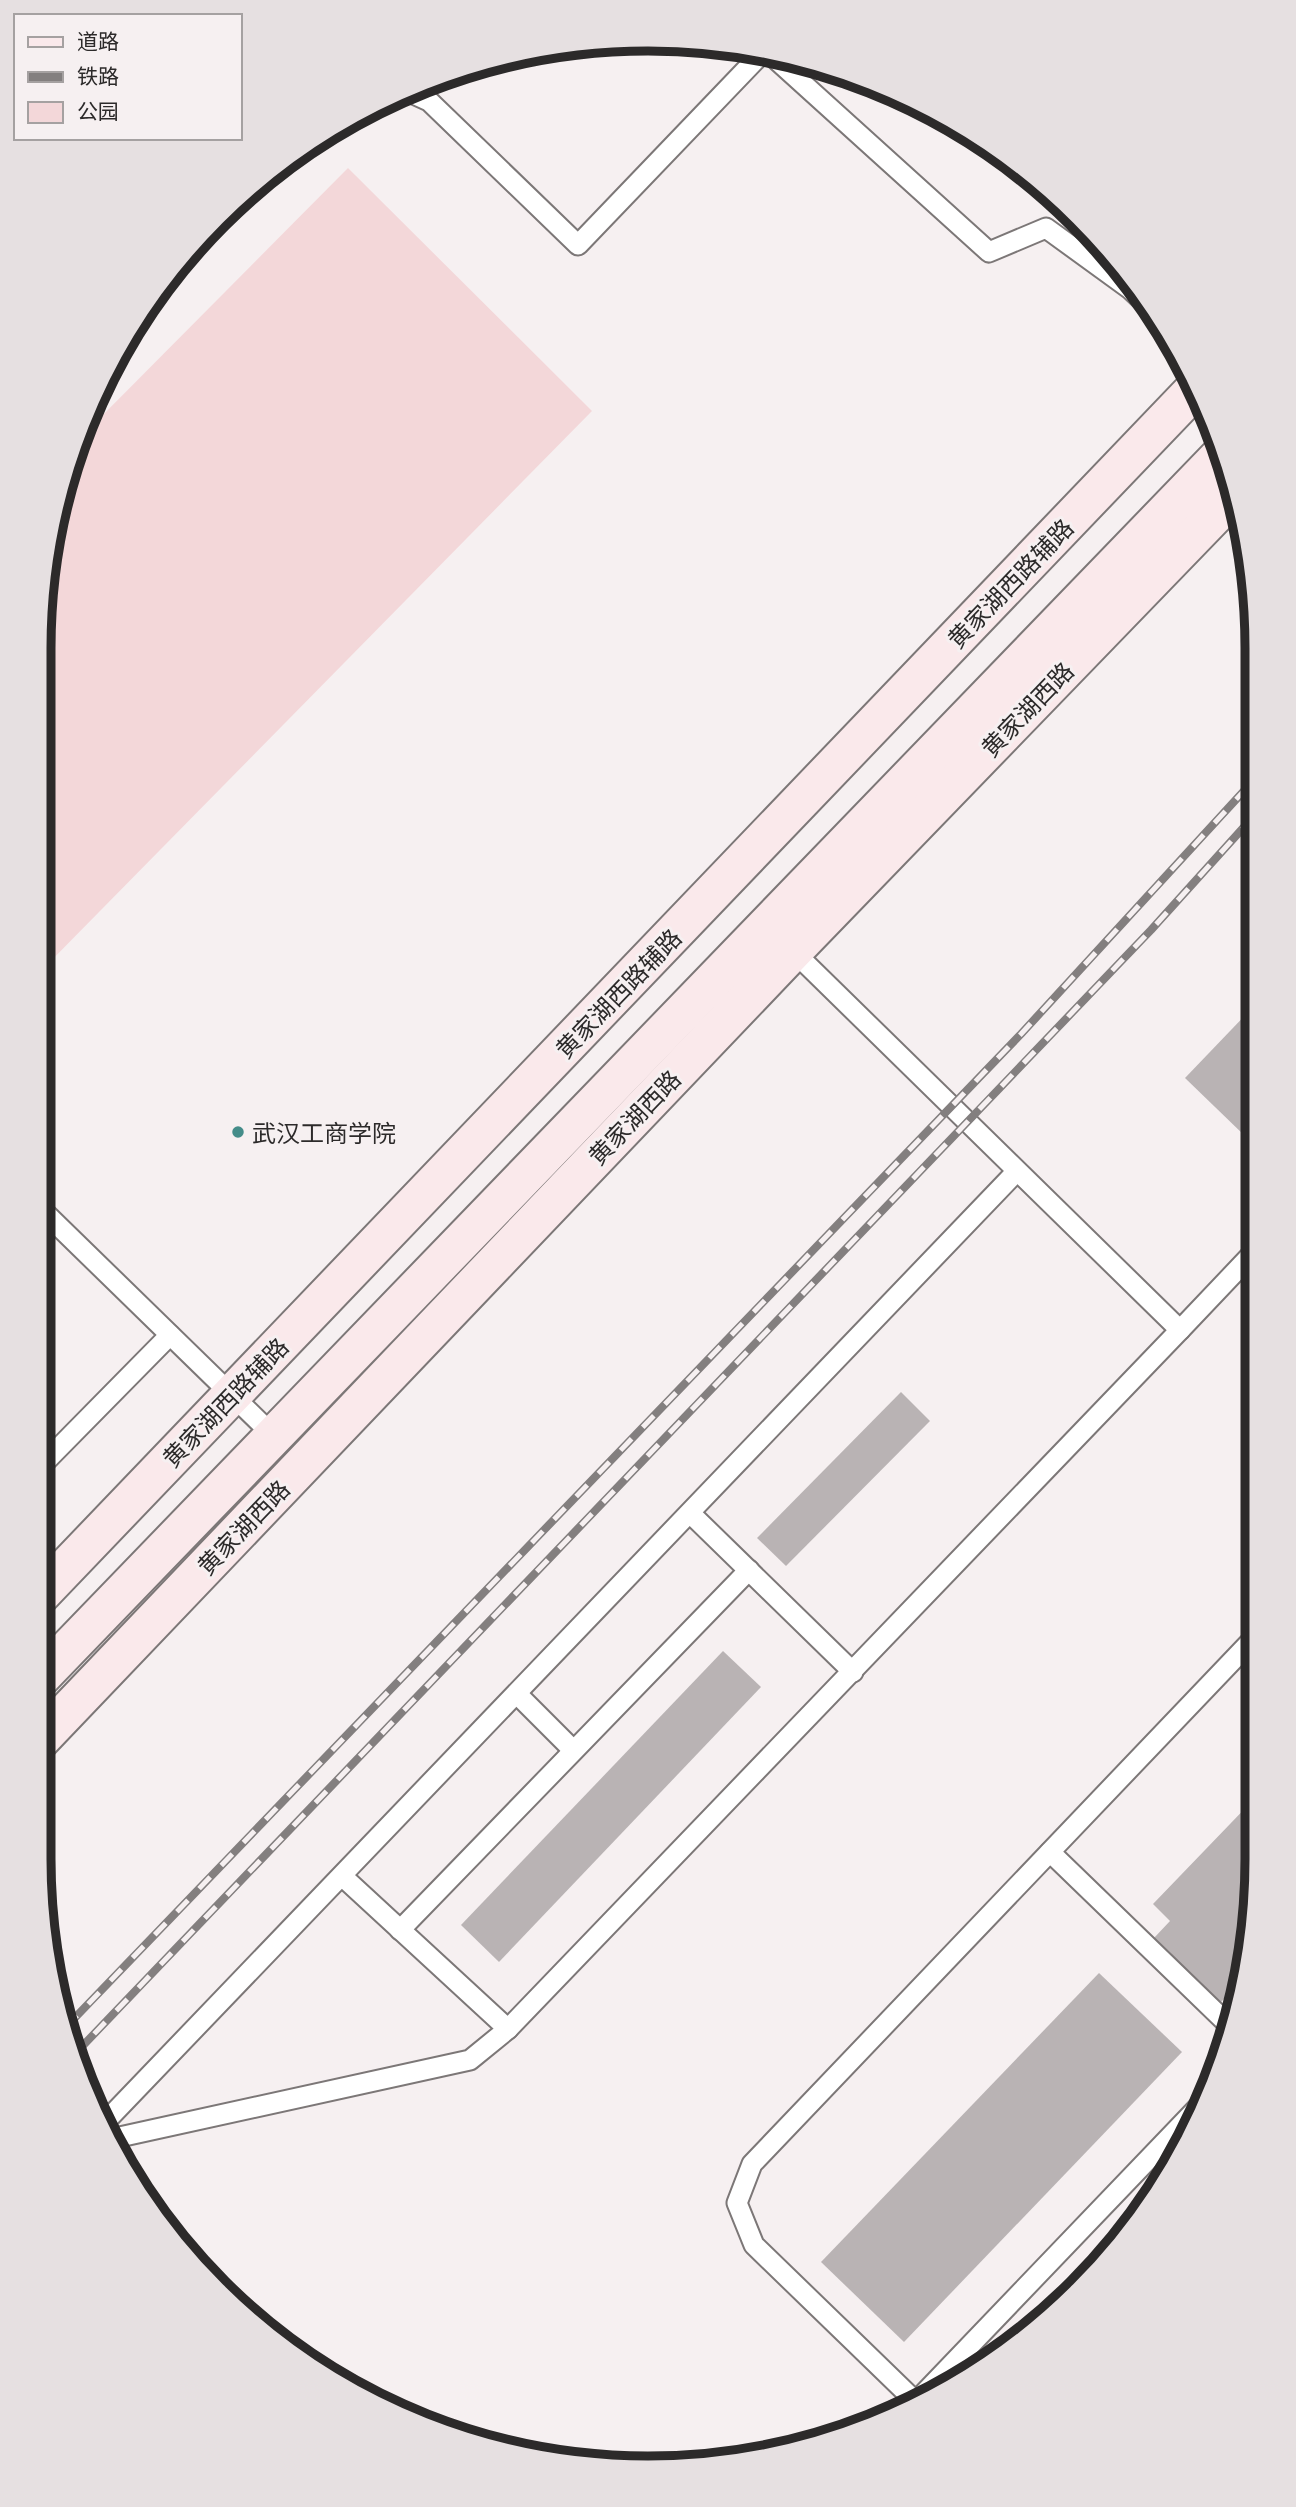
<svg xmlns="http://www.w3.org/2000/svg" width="1296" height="2507" font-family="Manrope,'Noto Sans SC',sans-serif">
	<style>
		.green { fill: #f3d7d9 }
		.building { fill: #b9b3b4 }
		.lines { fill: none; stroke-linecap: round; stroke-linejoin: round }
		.lane-casing { stroke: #7c7777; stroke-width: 23 }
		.secondary-casing { stroke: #7c7777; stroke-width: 42 }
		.lane { stroke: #fff; stroke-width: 19 }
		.secondary { stroke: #fae9eb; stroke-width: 38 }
		.rail-casing { stroke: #837f7f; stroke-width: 8 }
		.rail { stroke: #f6f0f1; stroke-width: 5; stroke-dasharray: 16; stroke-linecap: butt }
		.poi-dot { fill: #448c89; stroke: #f6f0f1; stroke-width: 2.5 }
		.labels { text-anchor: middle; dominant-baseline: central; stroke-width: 6; stroke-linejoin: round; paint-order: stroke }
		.street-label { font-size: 24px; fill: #2c2a2a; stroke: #f6f0f1 }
		.poi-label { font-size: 24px; fill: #2c2a2a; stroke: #f6f0f1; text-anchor: start }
		.rim { fill: none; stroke: #2c2a2a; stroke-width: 9 }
	</style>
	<rect width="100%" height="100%" fill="#f6f0f1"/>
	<polygon class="green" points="348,168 592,411 39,973 40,609 59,491 79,439"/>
	<g class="building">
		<polygon points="1254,1006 1254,1126 1245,1136 1185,1078"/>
		<polygon points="901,1392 930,1421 786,1566 757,1538"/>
		<polygon points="723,1651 761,1687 499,1962 461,1925"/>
		<polygon points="1256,1797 1256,1898 1243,1980 1221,2002 1154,1938 1170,1921 1153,1904"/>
		<polygon points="1099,1973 1182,2052 904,2342 821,2262"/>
	</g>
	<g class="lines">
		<defs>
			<g id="lane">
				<polyline points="769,53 989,252 1046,228 1130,289 1148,306"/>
				<polyline points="407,91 429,101 578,245 763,52"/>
				<polyline points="39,1207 279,1441"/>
				<polyline points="1180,1330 1254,1252"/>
				<polyline points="39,1468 170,1335"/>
				<polyline points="690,1513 853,1672"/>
				<polyline points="517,1694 572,1749"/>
				<polyline points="1050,1852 1232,2028"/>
				<polyline points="342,1876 508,2029"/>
				<polyline points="400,1930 749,1570"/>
				<polyline points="106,2121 1017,1171"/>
				<polyline points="115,2138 470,2060 508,2029 1180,1330 793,951"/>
				<polyline points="916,2402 754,2245 737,2203 752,2164 1255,1637"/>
				<polyline points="910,2408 1206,2099"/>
			</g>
			<g id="secondary">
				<polyline points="39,1596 1196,388"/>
				<polyline points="39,1679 1222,454"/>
				<polyline points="39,1741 793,951 1233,496"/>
			</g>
		</defs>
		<use href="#lane" class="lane-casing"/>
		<use href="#secondary" class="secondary-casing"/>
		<use href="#lane" class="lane"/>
		<use href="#secondary" class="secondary"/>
		<defs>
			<g id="rail">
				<polyline points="66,2027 1021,1034 1253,781"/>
				<polyline points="72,2057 1151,930 1253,817"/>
			</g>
		</defs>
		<use href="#rail" class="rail-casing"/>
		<use href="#rail" class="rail"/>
	</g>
	<circle class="poi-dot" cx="238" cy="1132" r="7"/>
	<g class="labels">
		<g class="street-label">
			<text transform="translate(1010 583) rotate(-46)">黄家湖西路辅路</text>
			<text transform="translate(1027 709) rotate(-46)">黄家湖西路</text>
			<text transform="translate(618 993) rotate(-46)">黄家湖西路辅路</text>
			<text transform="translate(634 1117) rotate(-46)">黄家湖西路</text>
			<text transform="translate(225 1402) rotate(-46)">黄家湖西路辅路</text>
			<text transform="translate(243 1527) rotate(-46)">黄家湖西路</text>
		</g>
		<g class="poi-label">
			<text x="252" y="1132">武汉工商学院</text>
		</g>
	</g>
	<path d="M0 0H1296V2507H0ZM648 51H648A597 597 0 0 1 1245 648V1859A597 597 0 0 1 648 2456H648A597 597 0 0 1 51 1859V648A597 597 0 0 1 648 51Z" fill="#e6e0e1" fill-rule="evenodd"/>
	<path class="rim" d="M648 51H648A597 597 0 0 1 1245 648V1859A597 597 0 0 1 648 2456H648A597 597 0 0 1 51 1859V648A597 597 0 0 1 648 51Z"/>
	<rect x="14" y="14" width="228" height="126" fill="#f6f0f1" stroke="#a5a1a1" stroke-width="2"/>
	<rect x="28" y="37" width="35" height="10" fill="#fae9eb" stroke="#a5a1a1" stroke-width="2"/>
	<text x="77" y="49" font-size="21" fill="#2c2a2a">道路</text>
	<rect x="28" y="72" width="35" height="10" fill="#837f7f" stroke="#a5a1a1" stroke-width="2"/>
	<text x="77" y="84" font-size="21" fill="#2c2a2a">铁路</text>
	<rect x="28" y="102" width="35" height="21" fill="#f3d7d9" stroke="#a5a1a1" stroke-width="2"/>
	<text x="77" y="119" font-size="21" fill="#2c2a2a">公园</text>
</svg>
